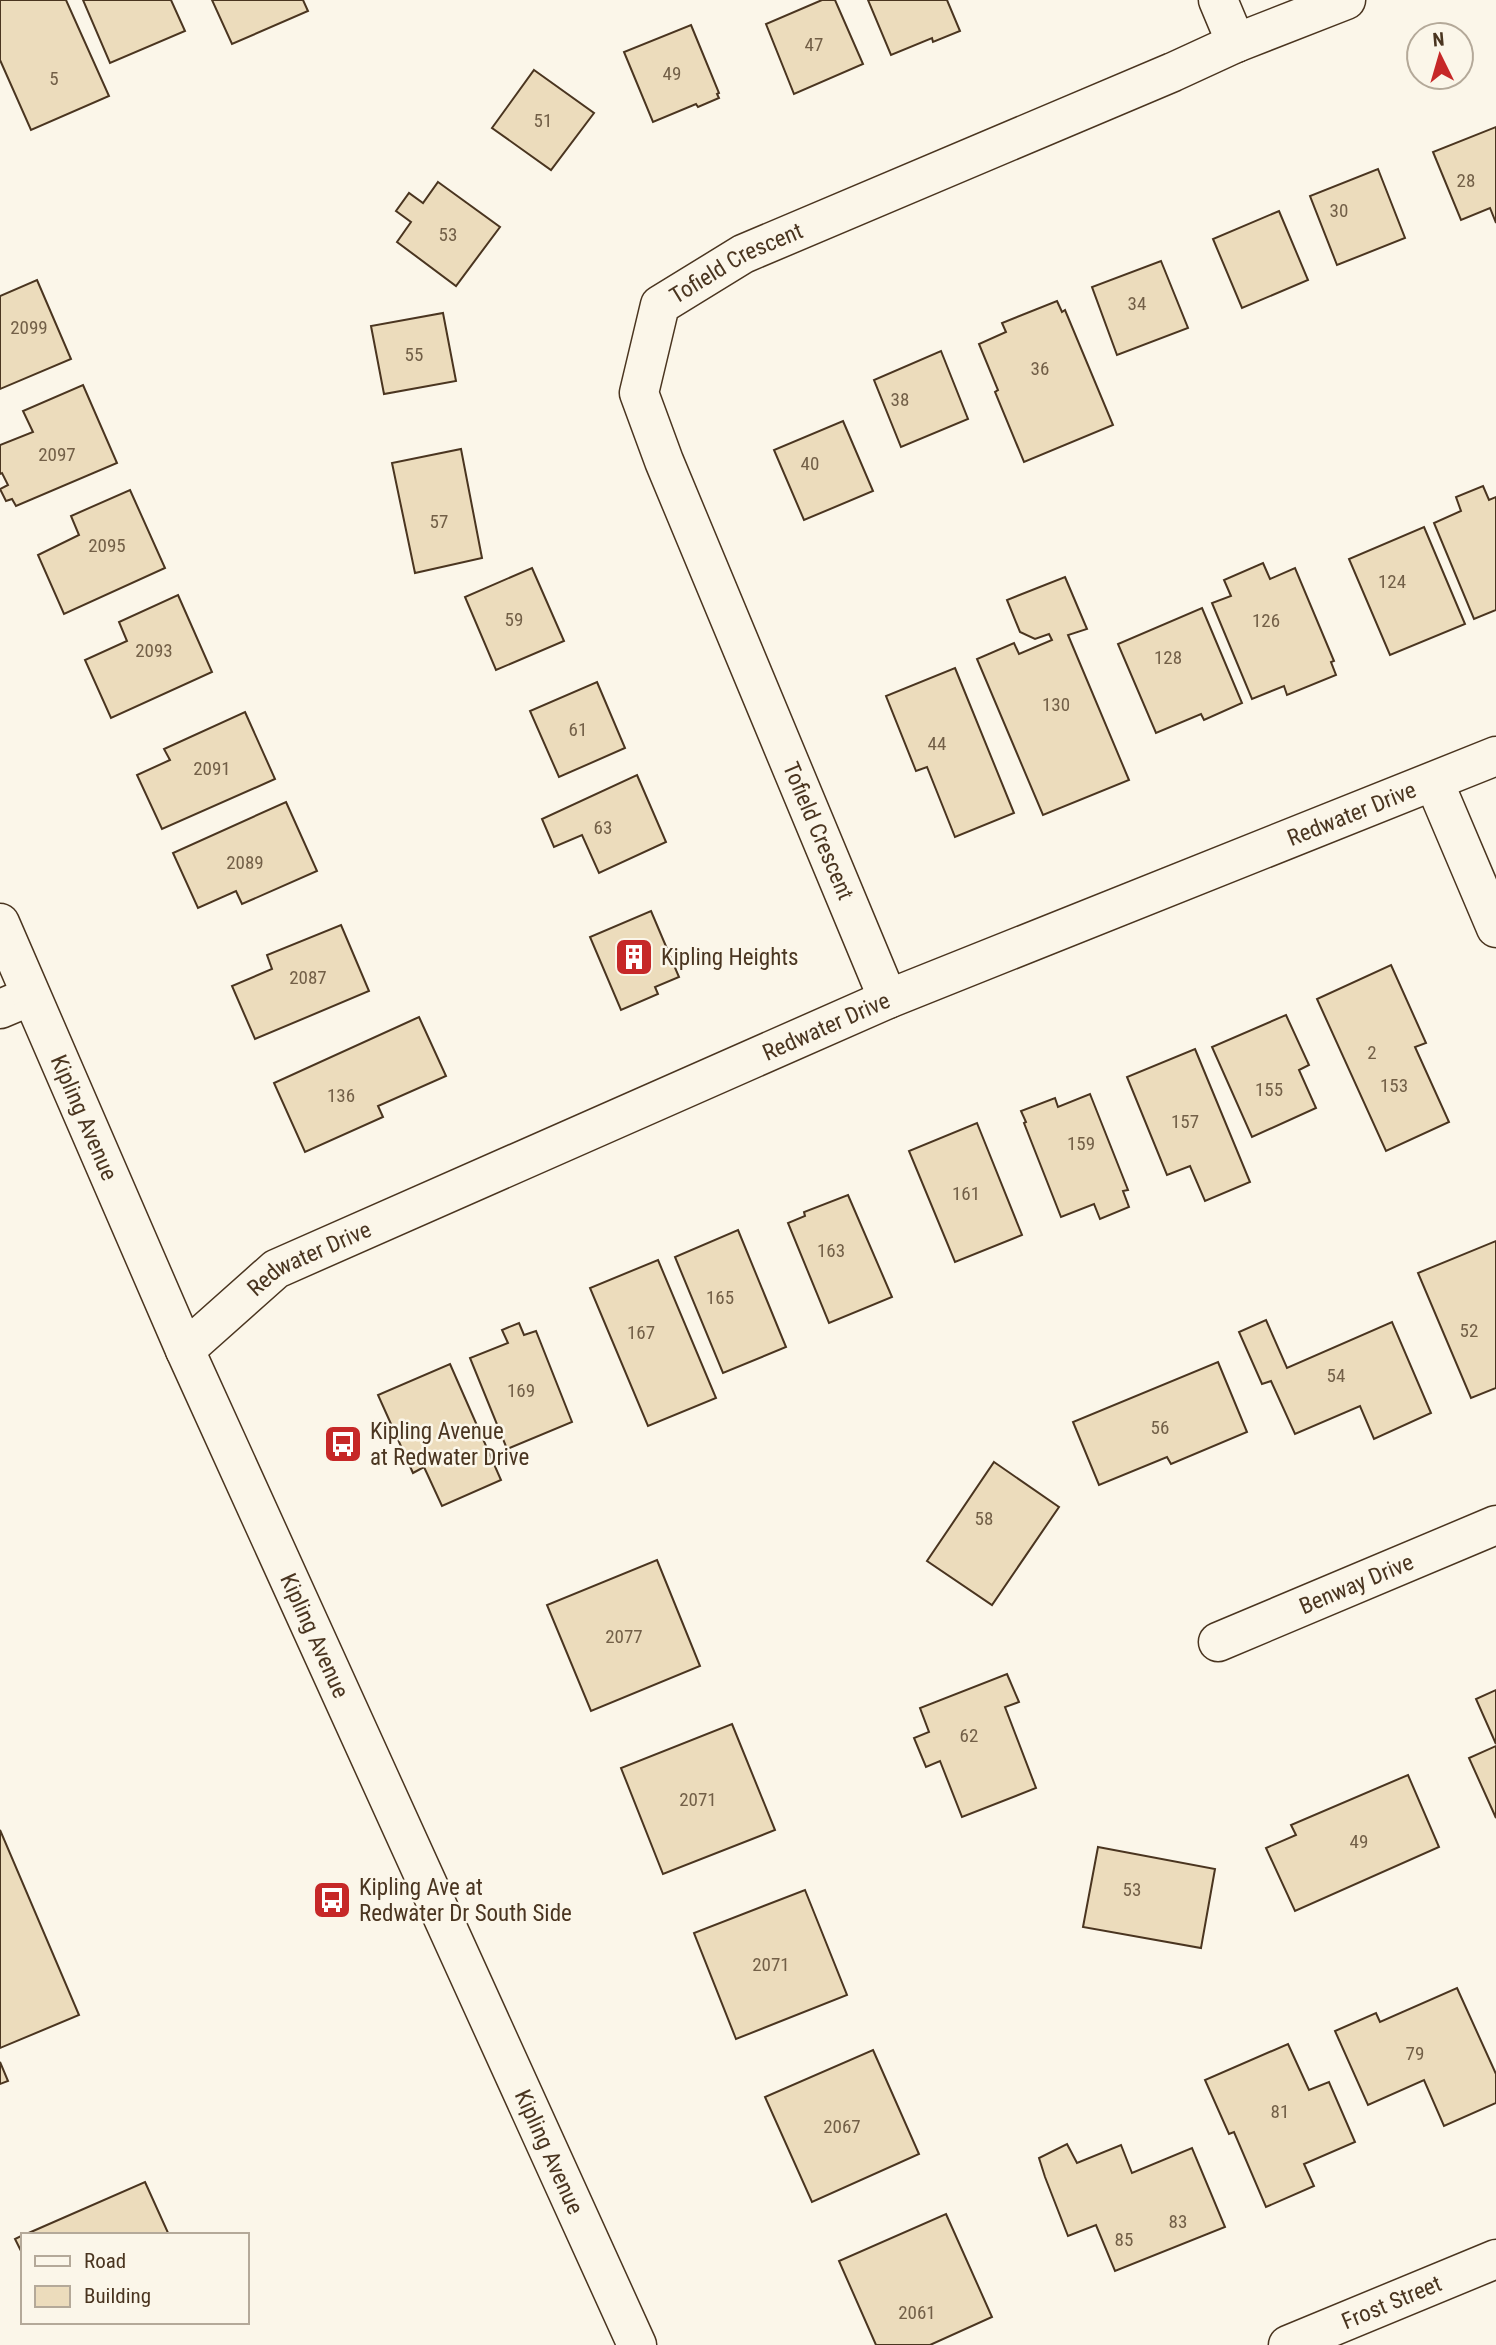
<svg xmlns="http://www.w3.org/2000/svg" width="1496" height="2345" font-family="'Roboto Condensed',sans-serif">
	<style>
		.building { fill: #ecdcbc; stroke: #4a3520; stroke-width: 2 }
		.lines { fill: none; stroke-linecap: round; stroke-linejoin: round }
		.minor-casing { stroke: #4a3520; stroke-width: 41 }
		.major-casing { stroke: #4a3520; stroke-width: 41 }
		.minor { stroke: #fbf6e9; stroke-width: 38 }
		.major { stroke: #fbf6e9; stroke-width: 38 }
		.labels { text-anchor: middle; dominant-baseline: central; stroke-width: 5; stroke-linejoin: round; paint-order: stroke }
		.number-label { font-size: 19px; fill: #725f47 }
		.street-label { font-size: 23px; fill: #4a3520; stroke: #fbf6e9 }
		.poi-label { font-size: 23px; fill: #4a3520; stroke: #fbf6e9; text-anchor: start }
	</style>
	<rect width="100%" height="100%" fill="#fbf6e9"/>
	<g class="building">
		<polygon points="0,0 66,0 109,96 31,130 0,60"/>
		<polygon points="83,0 171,0 185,31 110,63"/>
		<polygon points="212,0 303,0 308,11 232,44"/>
		<polygon points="822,0 835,0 863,64 794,94 766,24"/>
		<polygon points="868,0 947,0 960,31 933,42 932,38 891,55"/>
		<polygon points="691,25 719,93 717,94 719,98 698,107 696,104 653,122 624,52"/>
		<polygon points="534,70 594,113 551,170 492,128"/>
		<polygon points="1496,127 1496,223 1490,208 1461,220 1433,152"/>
		<polygon points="1378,169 1405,238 1337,265 1310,196"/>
		<polygon points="438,182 500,227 456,286 397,242 411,222 396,211 409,193 423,203"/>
		<polygon points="1279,211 1308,280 1242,308 1213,239"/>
		<polygon points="1161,261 1188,328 1117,355 1092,287"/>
		<polygon points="37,280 71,359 0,389 0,296"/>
		<polygon points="1057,301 1062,312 1065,310 1113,425 1024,462 995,392 998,390 979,344 1006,332 1002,323"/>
		<polygon points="443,313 456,381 384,394 371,326"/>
		<polygon points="941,351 968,419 901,447 874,380"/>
		<polygon points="83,385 117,463 16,506 12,499 6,501 0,489 8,485 2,473 0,474 0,445 33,432 23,411"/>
		<polygon points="843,421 873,491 804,520 774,450"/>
		<polygon points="461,449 482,558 415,573 392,463"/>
		<polygon points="1483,486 1489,500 1496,497 1496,610 1474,619 1434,523 1461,511 1456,497"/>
		<polygon points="130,490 165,568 64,614 38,555 79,535 71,516"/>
		<polygon points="1424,527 1465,624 1390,655 1349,559"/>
		<polygon points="1263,563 1270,579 1295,568 1334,661 1331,662 1336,675 1287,695 1284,686 1252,699 1212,603 1231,596 1224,580"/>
		<polygon points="532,568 564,641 496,670 465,597"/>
		<polygon points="1065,577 1087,629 1068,635 1129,780 1043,815 977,659 1014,643 1019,654 1052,640 1049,634 1035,639 1020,632 1007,600"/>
		<polygon points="178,595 212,672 111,718 85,660 127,641 119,622"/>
		<polygon points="1202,608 1242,703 1204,720 1201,714 1156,733 1118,644"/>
		<polygon points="955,668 1014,813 955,837 927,767 916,771 886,696"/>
		<polygon points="597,682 625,748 559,777 530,711"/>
		<polygon points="245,712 275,779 162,829 137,775 170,760 164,749"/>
		<polygon points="637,775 666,842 599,873 582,835 554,847 542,819"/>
		<polygon points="286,802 317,871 242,904 236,891 198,908 173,853"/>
		<polygon points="651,911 679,977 655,987 658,994 621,1010 590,937"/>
		<polygon points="341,925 369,991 255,1039 232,986 272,969 267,955"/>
		<polygon points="1391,965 1426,1043 1415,1047 1449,1122 1386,1151 1317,999"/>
		<polygon points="1286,1015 1309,1065 1299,1070 1316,1108 1252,1137 1212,1047"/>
		<polygon points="419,1017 446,1076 378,1106 383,1117 305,1152 274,1083"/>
		<polygon points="1195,1049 1250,1182 1205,1201 1190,1166 1167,1175 1127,1077"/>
		<polygon points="1090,1094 1128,1190 1123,1191 1129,1207 1100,1219 1094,1204 1061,1217 1024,1123 1026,1122 1021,1111 1055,1098 1058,1107"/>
		<polygon points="977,1123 1022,1235 955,1262 909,1151"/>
		<polygon points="848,1195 892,1297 829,1323 788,1223 805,1216 804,1212"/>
		<polygon points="738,1230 786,1347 723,1373 675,1257"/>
		<polygon points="1496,1241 1496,1388 1471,1398 1418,1273"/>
		<polygon points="658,1260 716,1398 648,1426 590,1288"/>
		<polygon points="1266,1320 1287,1368 1392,1322 1431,1413 1374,1439 1360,1406 1295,1434 1271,1381 1262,1384 1239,1332"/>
		<polygon points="519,1323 524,1335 536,1331 572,1422 507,1449 470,1358 508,1343 502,1330"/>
		<polygon points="1218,1362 1247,1432 1171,1464 1167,1457 1099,1485 1073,1422"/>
		<polygon points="450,1364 501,1480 442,1506 424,1467 413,1473 378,1395"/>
		<polygon points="994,1462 1059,1507 992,1605 927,1561"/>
		<polygon points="657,1560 700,1666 591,1711 547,1605"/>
		<polygon points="1007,1674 1019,1702 1005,1707 1036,1788 962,1817 940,1761 926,1767 914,1738 929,1732 920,1708"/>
		<polygon points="1496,1690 1496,1744 1476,1699"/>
		<polygon points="732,1724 775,1830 663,1874 621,1768"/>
		<polygon points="1496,1746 1496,1818 1469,1758"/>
		<polygon points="1408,1775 1439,1847 1295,1911 1266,1848 1296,1835 1291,1825"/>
		<polygon points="0,1830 79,2015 0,2048"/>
		<polygon points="1098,1847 1215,1869 1201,1948 1083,1927"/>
		<polygon points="805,1890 847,1995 736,2039 694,1933"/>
		<polygon points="1457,1988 1496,2074 1496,2103 1444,2126 1424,2080 1368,2105 1335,2031 1376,2013 1380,2022"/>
		<polygon points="1288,2044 1309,2090 1329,2082 1355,2142 1304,2164 1314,2186 1266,2207 1234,2132 1229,2134 1205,2080"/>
		<polygon points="873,2050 919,2154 812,2202 765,2097"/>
		<polygon points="0,2062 8,2081 0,2084"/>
		<polygon points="1067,2144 1077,2163 1121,2145 1132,2173 1192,2148 1225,2227 1115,2271 1096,2225 1068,2236 1045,2177 1039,2158"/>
		<polygon points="145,2182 169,2235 24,2235"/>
		<polygon points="946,2214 992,2317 930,2345 876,2345 839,2261"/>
		<polygon points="23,2235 23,2255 15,2239"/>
	</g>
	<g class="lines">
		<defs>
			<g id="minor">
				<polyline points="1218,0 1236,43"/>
				<polyline points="1434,782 1496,928"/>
				<path id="s1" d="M888,999L664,461L639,393L660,305L743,254L1173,72L1236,43L1346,0"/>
				<polyline points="0,1009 31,996"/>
				<path id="s2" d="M185,1350L276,1269L888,999L1496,756"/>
				<path id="s3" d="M1218,1642L1496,1525"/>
				<path id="s4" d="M1288,2345L1496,2259"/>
			</g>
			<g id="major">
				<path id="s5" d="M0,923L185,1350L637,2345"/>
			</g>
		</defs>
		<use href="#minor" class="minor-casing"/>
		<use href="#major" class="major-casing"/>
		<use href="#minor" class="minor"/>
		<use href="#major" class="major"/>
	</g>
	<defs>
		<symbol id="building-square" viewBox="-11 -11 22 22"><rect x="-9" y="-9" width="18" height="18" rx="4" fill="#c62828" stroke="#fbf6e9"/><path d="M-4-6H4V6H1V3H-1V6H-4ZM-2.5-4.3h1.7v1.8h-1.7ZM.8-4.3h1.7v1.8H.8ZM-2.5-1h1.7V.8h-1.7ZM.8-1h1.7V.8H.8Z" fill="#fff"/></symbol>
		<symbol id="bus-square" viewBox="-11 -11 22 22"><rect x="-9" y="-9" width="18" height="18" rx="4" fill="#c62828" stroke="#fbf6e9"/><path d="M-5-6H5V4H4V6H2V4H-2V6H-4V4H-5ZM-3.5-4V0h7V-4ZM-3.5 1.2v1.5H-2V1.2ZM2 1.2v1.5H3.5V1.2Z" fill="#fff"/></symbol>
	</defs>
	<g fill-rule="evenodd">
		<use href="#building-square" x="612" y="935" width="44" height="44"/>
		<use href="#bus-square" x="321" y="1422" width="44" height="44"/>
		<use href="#bus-square" x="310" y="1878" width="44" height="44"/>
	</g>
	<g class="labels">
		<g class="number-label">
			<text x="814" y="44">47</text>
			<text x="672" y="73">49</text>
			<text x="54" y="78">5</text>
			<text x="543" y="120">51</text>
			<text x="1466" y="180">28</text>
			<text x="1339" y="210">30</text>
			<text x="448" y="234">53</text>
			<text x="1137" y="303">34</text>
			<text x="29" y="327">2099</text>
			<text x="414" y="354">55</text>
			<text x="1040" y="368">36</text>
			<text x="900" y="399">38</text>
			<text x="57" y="454">2097</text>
			<text x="810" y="463">40</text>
			<text x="439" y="521">57</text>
			<text x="107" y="545">2095</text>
			<text x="1392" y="581">124</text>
			<text x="514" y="619">59</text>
			<text x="1266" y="620">126</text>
			<text x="154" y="650">2093</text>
			<text x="1168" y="657">128</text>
			<text x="1056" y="704">130</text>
			<text x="578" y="729">61</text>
			<text x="937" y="743">44</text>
			<text x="212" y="768">2091</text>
			<text x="603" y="827">63</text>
			<text x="245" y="862">2089</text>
			<text x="308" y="977">2087</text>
			<text x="1372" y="1052">2</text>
			<text x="1394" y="1085">153</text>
			<text x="1269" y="1089">155</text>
			<text x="341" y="1095">136</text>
			<text x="1185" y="1121">157</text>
			<text x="1081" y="1143">159</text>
			<text x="966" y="1193">161</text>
			<text x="831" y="1250">163</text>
			<text x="720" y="1297">165</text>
			<text x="1469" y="1330">52</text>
			<text x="641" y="1332">167</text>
			<text x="1336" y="1375">54</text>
			<text x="521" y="1390">169</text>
			<text x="1160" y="1427">56</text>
			<text x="984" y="1518">58</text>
			<text x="624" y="1636">2077</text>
			<text x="969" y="1735">62</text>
			<text x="698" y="1799">2071</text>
			<text x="1359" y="1841">49</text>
			<text x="1132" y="1889">53</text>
			<text x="771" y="1964">2071</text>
			<text x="1415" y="2053">79</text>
			<text x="1280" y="2111">81</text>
			<text x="842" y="2126">2067</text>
			<text x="1178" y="2221">83</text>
			<text x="1124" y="2239">85</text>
			<text x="917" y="2312">2061</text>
		</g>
		<g class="street-label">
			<text stroke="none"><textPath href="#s1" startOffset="833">Tofield Crescent</textPath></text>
			<text stroke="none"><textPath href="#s2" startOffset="1290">Redwater Drive</textPath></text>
			<text transform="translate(818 831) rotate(67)">Tofield Crescent</text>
			<text stroke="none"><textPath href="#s2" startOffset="723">Redwater Drive</textPath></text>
			<text stroke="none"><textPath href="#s5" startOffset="212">Kipling Avenue</textPath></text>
			<text stroke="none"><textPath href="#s2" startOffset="156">Redwater Drive</textPath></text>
			<text stroke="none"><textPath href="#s3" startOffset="150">Benway Drive</textPath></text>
			<text stroke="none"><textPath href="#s5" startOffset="779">Kipling Avenue</textPath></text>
			<text stroke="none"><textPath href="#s5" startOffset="1346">Kipling Avenue</textPath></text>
			<text stroke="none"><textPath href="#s4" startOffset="112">Frost Street</textPath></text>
		</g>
		<g class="poi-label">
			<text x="661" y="957">Kipling Heights</text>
			<text x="370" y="1431">Kipling Avenue<tspan x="370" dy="26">at Redwater Drive</tspan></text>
			<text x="359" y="1887">Kipling Ave at<tspan x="359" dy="26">Redwater Dr South Side</tspan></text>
		</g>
	</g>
	<rect x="21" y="2233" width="228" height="91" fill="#fbf6e9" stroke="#b4a999" stroke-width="2"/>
	<rect x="35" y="2256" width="35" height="10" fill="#fbf6e9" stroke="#b4a999" stroke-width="2"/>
	<text x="84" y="2268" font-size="21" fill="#4a3520">Road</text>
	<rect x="35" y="2286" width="35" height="21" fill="#ecdcbc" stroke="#b4a999" stroke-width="2"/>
	<text x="84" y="2303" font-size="21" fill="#4a3520">Building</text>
	<g transform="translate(1440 56) rotate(355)"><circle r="33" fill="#fbf6e9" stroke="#b4a999" stroke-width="2"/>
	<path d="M0-5L12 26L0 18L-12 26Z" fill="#c62828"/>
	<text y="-10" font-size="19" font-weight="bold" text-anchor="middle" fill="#4a3520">N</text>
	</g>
</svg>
